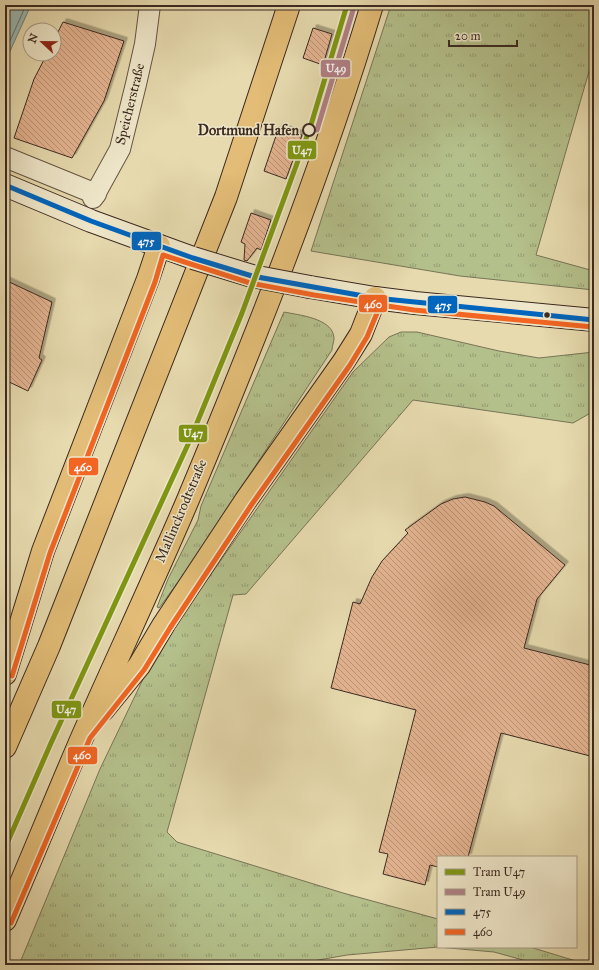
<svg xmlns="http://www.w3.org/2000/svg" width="599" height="970" font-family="'IM FELL Great Primer',serif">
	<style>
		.grass { fill: url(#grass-tufts); stroke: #787456 }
		.water { fill: #99b9b3; stroke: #737f78 }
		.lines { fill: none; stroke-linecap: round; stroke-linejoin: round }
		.shore { stroke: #6a716a; stroke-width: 1 }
		.building { fill: url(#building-back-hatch); stroke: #3b2920; filter: url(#shadow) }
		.street-casing { stroke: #654; stroke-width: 22 }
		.secondary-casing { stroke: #3b2920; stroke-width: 24 }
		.highway-casing { stroke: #3b2920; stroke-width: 24 }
		.street { stroke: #efe7ca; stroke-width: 20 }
		.secondary { stroke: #efe7ca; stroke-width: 22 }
		.highway { stroke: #e3bd77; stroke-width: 22 }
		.rail { stroke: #3b2920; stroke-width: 3; stroke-dasharray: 7 7; stroke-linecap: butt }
		.secondary-bridge-casing { stroke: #3b2920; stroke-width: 24; stroke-linecap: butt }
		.secondary-bridge { stroke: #efe7ca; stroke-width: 22 }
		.bus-1-casing { stroke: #efe7ca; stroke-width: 8 }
		.bus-2-casing { stroke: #efe7ca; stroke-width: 8 }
		.bus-1 { stroke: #0065bd; stroke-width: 5 }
		.bus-2 { stroke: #f26522; stroke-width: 5 }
		.tram-1-casing { stroke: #efe7ca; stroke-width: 8 }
		.tram-2-casing { stroke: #efe7ca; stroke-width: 8 }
		.tram-1 { stroke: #7f9712; stroke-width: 5 }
		.tram-2 { stroke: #b18088; stroke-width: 5 }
		.stop-dot { fill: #efe7ca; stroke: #3b2920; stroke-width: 2 }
		.bus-dot { fill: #3b2920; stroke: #efe7ca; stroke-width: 1.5 }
		.labels { text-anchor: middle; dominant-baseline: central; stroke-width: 3; stroke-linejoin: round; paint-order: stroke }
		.street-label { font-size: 14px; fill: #3b2920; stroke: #efe7ca }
		.stop-label { font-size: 14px; font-weight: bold; fill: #3b2920; stroke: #efe7ca; text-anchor: end }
		.line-badge { stroke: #efe7ca; stroke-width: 1.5 }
		.badge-label { font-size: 11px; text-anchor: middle; font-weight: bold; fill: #fff }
	</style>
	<defs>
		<pattern id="grass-tufts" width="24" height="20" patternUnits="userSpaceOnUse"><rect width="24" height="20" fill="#b4c08b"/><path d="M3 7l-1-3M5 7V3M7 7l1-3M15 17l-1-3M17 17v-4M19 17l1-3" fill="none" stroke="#949c71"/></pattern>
		<pattern id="building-back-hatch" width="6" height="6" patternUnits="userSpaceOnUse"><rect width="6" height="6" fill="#e4b491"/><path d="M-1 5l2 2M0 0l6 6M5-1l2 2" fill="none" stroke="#ba9276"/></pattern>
		<filter id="shadow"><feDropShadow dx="3.5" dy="-3.5" stdDeviation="0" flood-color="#0004"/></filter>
	</defs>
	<rect width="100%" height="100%" fill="#e6daae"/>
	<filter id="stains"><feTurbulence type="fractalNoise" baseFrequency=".005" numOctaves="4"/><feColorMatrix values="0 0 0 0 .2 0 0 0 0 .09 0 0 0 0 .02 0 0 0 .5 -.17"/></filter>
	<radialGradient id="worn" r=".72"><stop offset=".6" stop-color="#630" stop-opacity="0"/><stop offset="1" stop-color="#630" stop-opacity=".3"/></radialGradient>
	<g class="grass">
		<polygon points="391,5 594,5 594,54 536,255 594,271 594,290 460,276 311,251"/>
		<path d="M284,312C298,315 333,318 334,338C334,342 332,346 332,350L184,574L159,608L157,607L168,579L198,520L201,506Z"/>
		<polygon points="401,332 417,332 499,351 539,358 594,352 594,411 573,423 413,400 246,594 233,595 167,832 177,842 343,893 438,919 438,947 530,947 589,965 541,965 494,952 438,947 347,955 290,965 19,965 100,769 145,675 181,617 353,372 389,337"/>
	</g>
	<polygon class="water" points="5,5 31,5 5,62"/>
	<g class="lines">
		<polyline class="shore" points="5,52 26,5"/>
	</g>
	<g class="building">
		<polygon points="63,22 124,41 104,101 72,158 14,138 34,79 47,54 54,54 54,40"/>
		<polygon points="313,28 332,34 323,65 303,58"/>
		<polygon points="279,127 302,135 286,179 264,171"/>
		<polygon points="251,213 271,220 261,250 257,248 247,261 244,260 245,244 241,242"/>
		<polygon points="5,280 52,302 39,358 42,360 28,391 5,380"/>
		<polygon points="465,497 485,502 494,506 565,565 537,599 524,648 594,666 594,757 501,733 468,857 438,857 438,867 430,865 425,885 383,874 388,854 379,852 416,710 331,688 353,602 360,604 372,577 382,561 408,533 405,530 441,504 453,499"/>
	</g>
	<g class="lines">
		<defs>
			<g id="street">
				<polyline points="5,157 96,194"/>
				<polyline points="93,198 120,149 136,84 145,44 150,5"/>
			</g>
			<g id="secondary">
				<polyline points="5,185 91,221 193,258"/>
				<polyline points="310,287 375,298 415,303 594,320"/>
			</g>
			<g id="highway">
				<polyline points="5,674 43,551 148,279 159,246"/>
				<polyline points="103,710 139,666 164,624 246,500 344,361 361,334 375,298"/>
				<polyline points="5,747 49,646 226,197 289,5"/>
				<path d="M5,920C32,858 57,795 84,733C118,656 154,579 187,502C255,339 321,174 372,5"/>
			</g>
		</defs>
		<use href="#street" class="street-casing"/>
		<use href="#secondary" class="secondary-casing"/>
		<use href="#highway" class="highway-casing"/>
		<use href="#street" class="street"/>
		<use href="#secondary" class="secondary"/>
		<use href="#highway" class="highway"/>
		<polyline class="rail" points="379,965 438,963 469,965"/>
		<defs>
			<polyline id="secondary-bridge" points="193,258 252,276 310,287"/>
		</defs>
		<use href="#secondary-bridge" class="secondary-bridge-casing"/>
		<use href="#secondary-bridge" class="secondary-bridge"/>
		<defs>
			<polyline id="bus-1" points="5,185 91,221 193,258 252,276 375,298 594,320"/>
			<g id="bus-2">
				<polyline points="12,676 50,553 155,282 163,255 250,283 314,295 414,310 593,327"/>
				<polyline points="11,923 90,738 144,670 170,628 252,504 350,365 367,337 382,301"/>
			</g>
		</defs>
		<use href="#bus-1" class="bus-1-casing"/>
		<use href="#bus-2" class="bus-2-casing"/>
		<use href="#bus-1" class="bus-1"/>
		<use href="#bus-2" class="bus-2"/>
		<defs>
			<polyline id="tram-1" points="5,848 51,743 190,440 242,313 310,128 347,5"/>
			<polyline id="tram-2" points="317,130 354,7"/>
		</defs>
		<use href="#tram-1" class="tram-1-casing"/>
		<use href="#tram-2" class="tram-2-casing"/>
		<use href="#tram-1" class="tram-1"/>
		<use href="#tram-2" class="tram-2"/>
	</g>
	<circle class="stop-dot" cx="309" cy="130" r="6"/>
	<circle class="bus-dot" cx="547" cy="315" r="3.5"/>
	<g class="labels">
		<g class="street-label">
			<text transform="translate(130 104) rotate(-76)">Speicherstraße</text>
			<text transform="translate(181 511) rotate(-67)">Mallinckrodtstraße</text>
		</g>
		<g class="stop-label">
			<text x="299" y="130">Dortmund Hafen</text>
		</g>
	</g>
	<g class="line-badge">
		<rect x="320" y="59" width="31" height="19" rx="4" fill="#b18088"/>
		<rect x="287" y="140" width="30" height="20" rx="4" fill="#7f9712"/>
		<rect x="131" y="231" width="31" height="20" rx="4" fill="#0065bd"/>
		<rect x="358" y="294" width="30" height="19" rx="4" fill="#f26522"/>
		<rect x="427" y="295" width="31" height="19" rx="4" fill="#0065bd"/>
		<rect x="178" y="424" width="30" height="19" rx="4" fill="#7f9712"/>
		<rect x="68" y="457" width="31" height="19" rx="4" fill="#f26522"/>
		<rect x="51" y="700" width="31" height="19" rx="4" fill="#7f9712"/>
		<rect x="67" y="746" width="31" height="19" rx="4" fill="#f26522"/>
	</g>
	<g class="badge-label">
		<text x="336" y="72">U49</text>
		<text x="302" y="154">U47</text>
		<text x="146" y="245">475</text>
		<text x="373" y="308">460</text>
		<text x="443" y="309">475</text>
		<text x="193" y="437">U47</text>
		<text x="83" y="471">460</text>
		<text x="66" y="713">U47</text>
		<text x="82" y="759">460</text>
	</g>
	<rect width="599" height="970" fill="none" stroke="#e6daae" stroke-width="20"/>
	<rect x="6" y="6" width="587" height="958" fill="none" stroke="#3b2920" stroke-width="2"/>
	<rect x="10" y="10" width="579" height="950" fill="none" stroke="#3b2920"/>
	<rect x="437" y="856" width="140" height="92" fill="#efe7ca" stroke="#a79b86"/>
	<rect x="445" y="869" width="20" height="6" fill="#7f9712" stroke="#a79b86"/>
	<text x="473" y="876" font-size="12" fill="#3b2920">Tram U47</text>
	<rect x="445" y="889" width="20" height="6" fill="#b18088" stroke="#a79b86"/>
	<text x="473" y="896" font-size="12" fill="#3b2920">Tram U49</text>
	<rect x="445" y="909" width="20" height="6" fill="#0065bd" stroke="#a79b86"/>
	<text x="473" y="916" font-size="12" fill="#3b2920">475</text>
	<rect x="445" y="929" width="20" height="6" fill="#f26522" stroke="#a79b86"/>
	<text x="473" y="936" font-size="12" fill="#3b2920">460</text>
	<g transform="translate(42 42) rotate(292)"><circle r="19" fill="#efe7ca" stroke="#a79b86"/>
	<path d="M0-3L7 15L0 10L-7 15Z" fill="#8f2418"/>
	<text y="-6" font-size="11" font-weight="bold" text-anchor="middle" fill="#3b2920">N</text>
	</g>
	<path d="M449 40v6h68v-6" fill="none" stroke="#3b2920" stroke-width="2"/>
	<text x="455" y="40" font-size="12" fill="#3b2920" stroke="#efe7ca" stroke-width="3" paint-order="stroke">20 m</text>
	<rect width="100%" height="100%" filter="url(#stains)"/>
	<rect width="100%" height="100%" fill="url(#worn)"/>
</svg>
